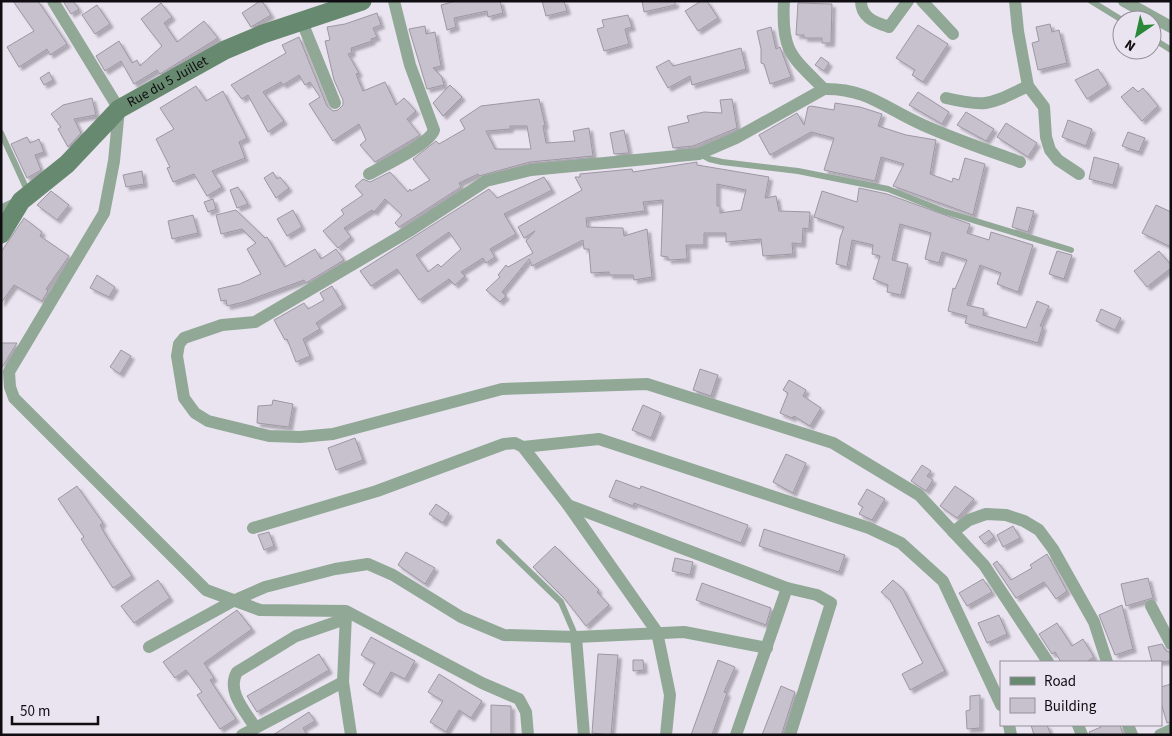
<svg xmlns="http://www.w3.org/2000/svg" width="1172" height="736" font-family="'Source Sans 3',sans-serif">
	<style>
		.building { fill: #c7c1cd; stroke: #9c97a2; fill-rule: evenodd; filter: url(#shadow) }
		.lines { fill: none; stroke-linecap: round; stroke-linejoin: round }
		.lane { stroke: #91a896; stroke-width: 6 }
		.street { stroke: #91a896; stroke-width: 12 }
		.secondary { stroke: #67896f; stroke-width: 19 }
		.labels { text-anchor: middle; dominant-baseline: central; stroke-width: 4; stroke-linejoin: round; paint-order: stroke }
		.street-label { font-size: 14px; fill: #0f0d11; stroke: #eae4f0 }
	</style>
	<defs>
		<filter id="shadow"><feDropShadow dx="3.5" dy="3.5" stdDeviation="1" flood-color="#0004"/></filter>
	</defs>
	<rect width="100%" height="100%" fill="#eae4f0"/>
	<g class="building">
		<polygon points="13,1 38,1 67,44 50,55 47,49 19,67 7,47 34,31"/>
		<polygon points="63,1 73,1 79,9 71,14"/>
		<polygon points="260,1 262,1 271,15 251,27 242,13"/>
		<polygon points="456,1 500,1 503,13 488,17 487,11 454,18 456,27 447,30 441,5"/>
		<polygon points="542,1 564,1 567,11 546,16"/>
		<polygon points="642,1 675,1 675,5 644,12"/>
		<polygon points="701,1 707,1 718,18 698,31 685,11"/>
		<polygon points="161,3 172,17 164,23 177,42 204,21 218,38 160,74 157,70 134,84 121,61 105,71 96,56 119,41 132,63 137,60 140,66 162,46 141,19"/>
		<polygon points="798,3 832,4 831,43 822,43 822,38 804,38 804,35 796,35"/>
		<polygon points="97,5 110,24 95,34 82,15"/>
		<polygon points="377,13 381,25 373,28 377,37 371,39 372,41 351,48 352,53 348,54 359,73 356,74 363,91 385,82 396,105 404,98 416,111 407,119 420,135 375,162 360,145 366,140 359,124 333,141 309,104 320,97 310,82 305,85 299,75 283,85 281,82 263,92 284,121 268,132 248,95 242,99 231,85 286,53 282,45 299,37 327,106 333,111 338,110 343,105 343,100 334,80 325,41 330,40 327,27 345,24"/>
		<polygon points="628,15 632,27 625,29 629,44 604,51 597,29 604,27 602,20"/>
		<polygon points="1050,24 1052,32 1059,30 1067,63 1038,70 1032,43 1039,41 1036,27"/>
		<polygon points="918,25 948,44 923,82 912,75 915,70 896,58"/>
		<polygon points="425,26 426,34 435,32 441,66 433,68 442,77 444,85 427,89 409,29"/>
		<polygon points="771,27 776,49 780,47 791,77 770,84 764,64 761,63 761,49 757,31"/>
		<polygon points="741,48 746,69 692,85 690,76 668,88 656,67 669,60 673,66"/>
		<polygon points="821,57 829,63 824,71 815,65"/>
		<polygon points="1098,69 1108,85 1087,99 1075,80"/>
		<polygon points="49,72 53,80 44,85 40,78"/>
		<polygon points="450,85 462,97 443,116 433,103"/>
		<polygon points="196,86 206,101 223,91 247,138 239,142 245,158 212,171 222,187 207,196 194,174 173,182 167,168 170,167 156,139 174,129 160,108"/>
		<polygon points="1133,87 1138,92 1143,88 1158,106 1142,121 1121,97"/>
		<polygon points="918,92 949,112 942,124 909,105"/>
		<polygon points="92,98 96,115 74,119 81,133 68,147 58,129 61,127 51,114 63,105"/>
		<path d="M539,99L545,125L543,126L546,143L575,141L573,131L589,128L593,156L530,162L479,176L478,174L459,183L461,187L399,227L395,223L402,215L385,199L374,212L372,210L344,228L351,237L338,248L323,231L344,214L341,210L363,195L355,186L363,179L370,182L390,172L408,192L410,189L411,191L430,180L413,159L436,141L439,144L465,129L460,120L481,106ZM510,126H527L531,149H495L486,131L510,129Z"/>
		<polygon points="732,99 737,128 693,146 673,148 668,127 689,122 687,116 704,112 722,113 720,100"/>
		<polygon points="835,103 860,107 882,114 878,126 906,135 936,140 930,174 952,182 953,178 959,180 965,158 985,164 973,215 893,186 904,164 881,157 875,181 824,170 834,138 811,132 770,155 759,135 797,113 804,125 808,107 811,106 834,110"/>
		<polygon points="966,112 994,129 986,141 957,125"/>
		<polygon points="1068,120 1092,129 1086,146 1062,137"/>
		<polygon points="1006,123 1037,143 1028,157 997,137"/>
		<polygon points="624,130 629,153 614,154 610,133"/>
		<polygon points="1128,132 1145,138 1139,152 1122,146"/>
		<polygon points="27,137 30,143 39,139 44,152 35,155 41,170 27,178 11,144"/>
		<polygon points="1094,157 1119,164 1113,185 1089,179"/>
		<path d="M697,162V165L769,177L765,198L776,196L779,211L810,212L809,229L803,228L802,244L792,243L793,254L763,256L761,239L726,242V233H704V245H686L687,259L668,260V257L661,256L663,200L643,202L645,211L586,218L587,227L623,228L624,236L647,229L652,277L634,280L633,275H609V272L591,273L589,249H584L583,240L532,266L529,259L502,292L506,296L500,302L486,290L500,277L498,275L506,265L508,267L533,253L526,241L535,231L524,238L518,227L582,190L575,177H580V174L632,169L633,172ZM717,184L746,190L741,210L720,213V206H717Z"/>
		<polygon points="142,171 144,184 126,187 123,175"/>
		<polygon points="273,172 277,179 280,177 289,188 276,198 264,178"/>
		<path d="M544,177L552,190L504,214L516,234L490,249L495,257L486,263L483,258L461,272L465,276L455,285L449,279L419,300L397,269L371,286L360,271L489,189L497,198ZM449,232L461,249L441,267L438,264L428,272L416,255Z"/>
		<polygon points="238,187 248,204 237,208 230,190"/>
		<polygon points="859,188 887,194 970,224 967,233 989,240 991,232 1033,245 1018,292 997,284 1001,273 980,265 967,305 984,309 983,315 1026,328 1037,301 1049,306 1040,326 1043,326 1038,343 965,323 967,316 948,311 953,288 955,289 967,260 942,252 939,263 925,259 931,233 900,224 892,260 908,264 901,295 887,292 888,285 873,279 880,256 872,254 873,245 852,240 847,267 836,264 840,238 844,227 814,217 822,191 857,202"/>
		<polygon points="51,191 69,205 57,220 37,205"/>
		<polygon points="213,199 216,209 208,212 204,202"/>
		<polygon points="1156,205 1171,212 1171,247 1142,233"/>
		<polygon points="1017,207 1034,211 1028,232 1012,227"/>
		<polygon points="236,210 265,238 267,237 285,267 315,249 321,259 336,249 344,260 306,283 304,280 244,302 227,306 226,300 221,301 218,289 240,284 261,274 247,249 256,243 242,229 221,234 216,215"/>
		<polygon points="293,210 302,227 287,236 277,219"/>
		<polygon points="193,215 198,233 172,239 168,221"/>
		<polygon points="24,218 42,232 40,236 69,256 46,289 48,291 42,301 14,285 1,303 1,252"/>
		<polygon points="1057,251 1072,255 1064,279 1049,274"/>
		<polygon points="1159,251 1171,265 1171,268 1147,287 1134,271"/>
		<polygon points="97,275 115,287 109,297 90,288"/>
		<polygon points="332,286 343,305 316,323 320,329 303,339 310,356 296,362 287,339 285,340 274,320 304,303 308,309 324,300 320,293"/>
		<polygon points="1101,309 1121,318 1115,330 1096,321"/>
		<polygon points="1,343 17,343 1,369"/>
		<polygon points="121,350 131,356 120,374 110,367"/>
		<polygon points="700,369 718,375 711,396 693,390"/>
		<polygon points="789,380 806,390 803,396 821,408 810,426 794,416 792,418 780,413 788,393 783,390"/>
		<polygon points="273,400 293,404 289,427 257,423 258,406 272,405"/>
		<polygon points="643,405 661,413 651,438 632,430"/>
		<polygon points="355,438 363,460 336,470 328,448"/>
		<polygon points="786,454 806,463 793,493 773,482"/>
		<polygon points="922,465 931,471 927,476 933,480 926,491 911,481"/>
		<polygon points="616,480 640,489 641,486 748,525 741,543 634,503 633,506 609,497"/>
		<polygon points="77,486 103,523 100,525 105,534 132,576 113,588 81,539 84,537 58,499"/>
		<polygon points="955,486 974,499 957,518 940,506"/>
		<polygon points="867,489 885,499 872,520 859,514 863,507 858,504"/>
		<polygon points="436,504 449,513 443,523 429,514"/>
		<polygon points="1013,526 1020,538 1003,547 997,535"/>
		<polygon points="764,529 845,555 839,572 759,546"/>
		<polygon points="989,530 994,537 985,544 979,537"/>
		<polygon points="269,532 274,546 264,550 258,535"/>
		<polygon points="555,546 599,590 597,592 609,605 586,626 564,598 533,567"/>
		<polygon points="406,552 435,568 425,584 398,565"/>
		<polygon points="1047,554 1067,591 1056,599 1044,582 1016,598 993,564 997,561 1011,580 1032,568 1030,565"/>
		<polygon points="675,558 693,562 690,575 672,571"/>
		<polygon points="1148,578 1153,598 1126,606 1121,584"/>
		<polygon points="983,579 992,592 967,606 959,593"/>
		<polygon points="158,580 170,598 134,623 121,606"/>
		<polygon points="893,580 903,589 945,671 910,690 902,674 923,663 890,600 881,592"/>
		<polygon points="702,583 771,608 766,625 696,600"/>
		<polygon points="1122,605 1133,649 1115,655 1099,615"/>
		<polygon points="237,610 252,629 204,663 214,678 210,680 236,719 220,729 197,695 202,692 186,670 175,678 163,662"/>
		<polygon points="999,615 1007,634 987,643 978,623"/>
		<polygon points="1057,623 1072,646 1083,639 1094,657 1086,662 1061,662 1055,652 1052,654 1039,634"/>
		<polygon points="371,637 415,661 405,679 391,672 378,694 363,685 375,663 361,655"/>
		<polygon points="1162,644 1166,651 1170,652 1171,661 1152,662 1148,647"/>
		<polygon points="319,654 329,670 257,712 247,696"/>
		<polygon points="598,654 618,655 611,735 592,733"/>
		<polygon points="633,660 643,660 644,670 633,671"/>
		<polygon points="718,660 735,667 724,692 727,693 712,735 691,735"/>
		<polygon points="439,674 482,701 471,718 459,710 446,732 430,722 443,701 428,692"/>
		<polygon points="1171,684 1171,722 1167,723 1161,703 1161,687"/>
		<polygon points="781,686 795,692 782,733 781,735 762,735"/>
		<polygon points="980,695 980,728 967,729 966,711 970,710 970,696"/>
		<polygon points="491,705 511,706 511,735 491,735"/>
		<polygon points="309,712 315,721 303,728 307,735 273,735"/>
		<polygon points="1031,725 1047,725 1051,735 1034,735"/>
		<polygon points="1100,725 1120,725 1123,735 1090,735 1089,732 1101,727"/>
	</g>
	<g class="lines">
		<g class="lane">
			<polyline points="1091,1 1122,20"/>
			<polyline points="1152,38 1171,50"/>
			<polyline points="1,133 28,192"/>
			<polyline points="700,154 709,159 722,162 798,171 888,189 943,211 1071,250"/>
			<polyline points="499,542 561,602 576,637"/>
		</g>
		<g class="street">
			<polyline points="53,1 119,109 114,161 104,213 9,372 10,387 14,398 206,590 260,610 346,611 482,683 519,699 526,712 528,735"/>
			<path d="M784,1C781,51 791,56 824,89C867,88 886,109 923,125C954,139 987,150 1020,162"/>
			<path d="M861,1C861,18 875,22 889,27L908,1"/>
			<polyline points="922,1 953,34"/>
			<polyline points="1124,1 1171,27"/>
			<polyline points="302,22 335,103"/>
			<polyline points="1028,86 1044,107 1046,137 1050,150 1058,160 1079,174"/>
			<polyline points="824,89 736,138 699,154 531,170 486,181 411,230 255,322 222,325 184,338 179,344 177,356 184,398 195,413 208,421 269,436 300,437 333,434 502,389 647,384 833,443 919,495 984,565 1048,662"/>
			<path d="M946,98C988,108 990,104 1028,86L1018,31L1015,1"/>
			<path d="M369,174C383,166 429,145 434,130L410,65L394,1"/>
			<polyline points="1,211 19,202"/>
			<polyline points="523,447 599,439 869,528 901,543 943,581 1001,705"/>
			<polyline points="568,505 787,588 817,595 831,603 790,735"/>
			<polyline points="253,528 377,491 504,444 515,443 523,447 568,505 657,632 670,695 666,735"/>
			<polyline points="953,532 969,520 986,514 1006,515 1024,521 1039,530 1053,549 1094,622 1107,662"/>
			<polyline points="1151,606 1171,644"/>
			<polyline points="346,614 343,682 351,735"/>
			<polyline points="576,637 584,735"/>
			<polyline points="149,647 233,601 265,587 335,569 368,564 393,575 461,617 504,635 576,637 684,632 767,648"/>
			<polyline points="1009,725 1011,735"/>
			<polyline points="1078,725 1082,735"/>
			<polyline points="1128,725 1132,735"/>
			<path d="M255,727C245,711 226,691 237,672L296,636L345,619"/>
			<polyline points="242,735 343,682"/>
			<polyline points="736,735 787,588"/>
			<polyline points="1160,735 1171,730"/>
		</g>
		<path class="secondary" id="s1" d="M1,234L21,201L67,164L119,109L225,50L263,34L362,1"/>
	</g>
	<g class="labels">
		<g class="street-label">
			<text stroke="none"><textPath href="#s1" startOffset="229">Rue du 5 Juillet</textPath></text>
		</g>
	</g>
	<rect width="1172" height="736" fill="none" stroke="#0f0d11" stroke-width="5"/>
	<rect x="1000" y="661" width="162" height="65" fill="#eae4f0" stroke="#928e97"/>
	<rect x="1010" y="677" width="25" height="8" fill="#67896f" stroke="#928e97"/>
	<text x="1044" y="686" font-size="15" fill="#0f0d11">Road</text>
	<rect x="1010" y="698" width="25" height="15" fill="#c7c1cd" stroke="#928e97"/>
	<text x="1044" y="711" font-size="15" fill="#0f0d11">Building</text>
	<g transform="translate(1137 35) rotate(214)"><circle r="24" fill="#eae4f0" stroke="#928e97"/>
	<path d="M0-4L9 19L0 12L-9 19Z" fill="#2b883a"/>
	<text y="-8" font-size="14" font-weight="bold" text-anchor="middle" fill="#0f0d11">N</text>
	</g>
	<path d="M12 716v8h86v-8" fill="none" stroke="#0f0d11" stroke-width="2.5"/>
	<text x="20" y="716" font-size="15" fill="#0f0d11" stroke="#eae4f0" stroke-width="4" paint-order="stroke">50 m</text>
</svg>
